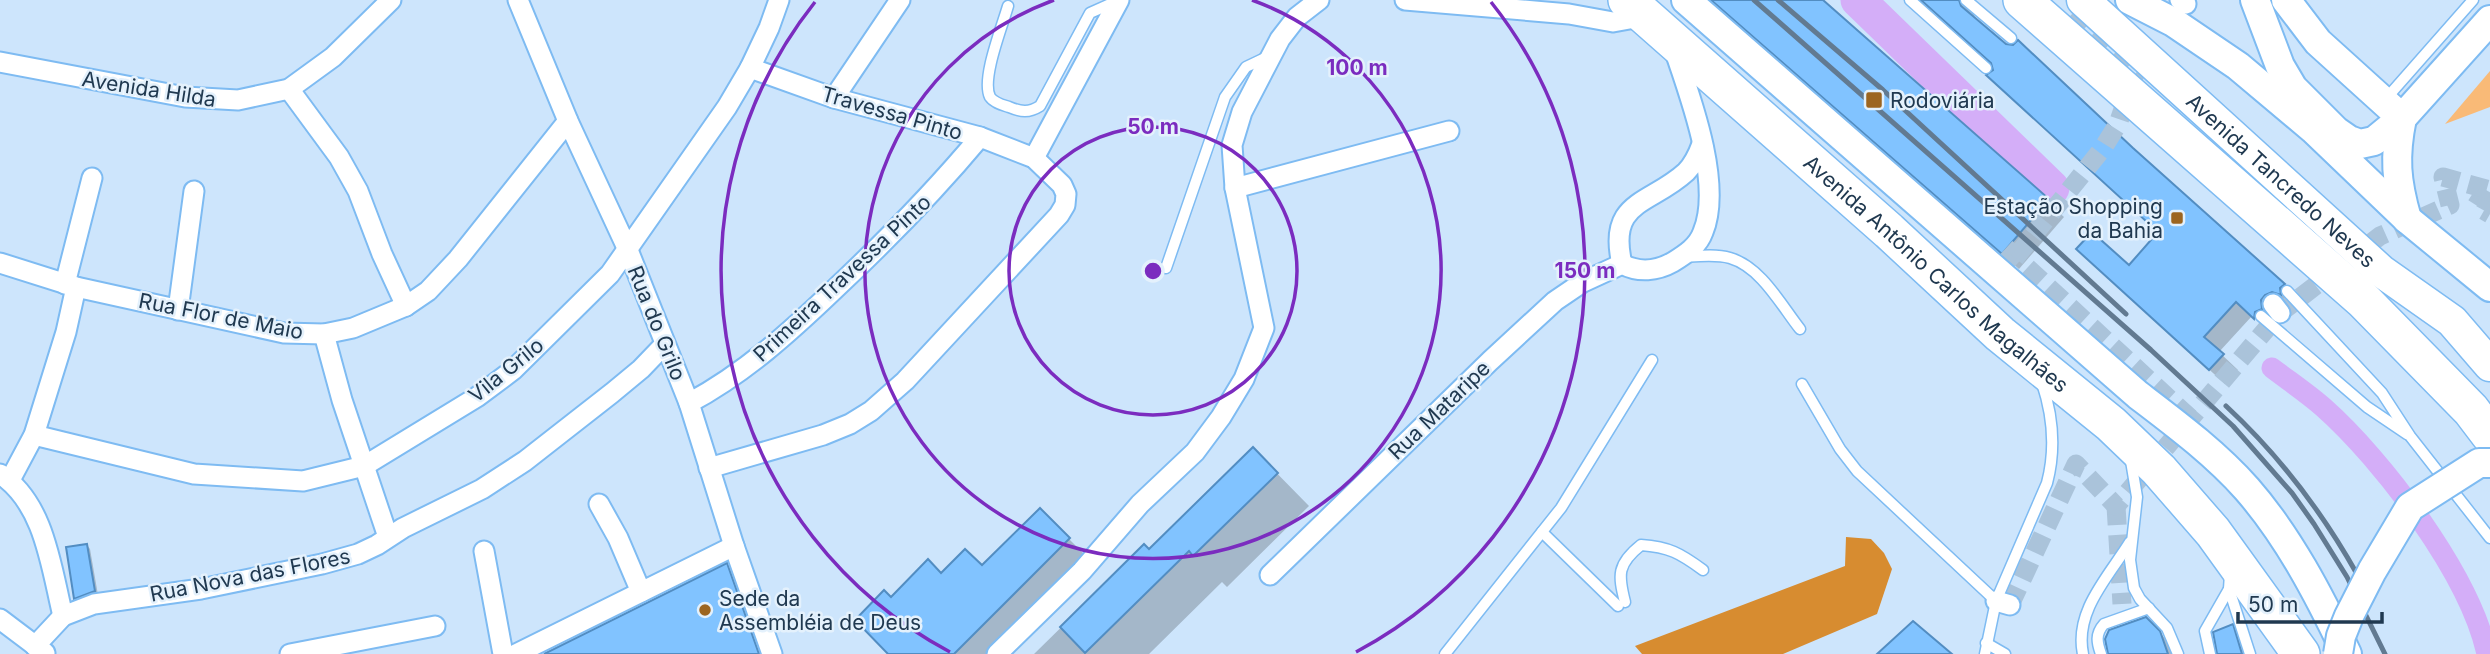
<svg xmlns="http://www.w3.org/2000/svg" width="2490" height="654" font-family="Inter,sans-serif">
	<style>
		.green { fill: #f9ba77 }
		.forest { fill: #d78c30 }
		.shadow { fill: #0003 }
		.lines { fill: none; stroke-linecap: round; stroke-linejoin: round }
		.canal { stroke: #d4aef8; stroke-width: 21 }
		.river { stroke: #d4aef8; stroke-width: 35 }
		.building { fill: #81c3ff; stroke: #528dc2; stroke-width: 2 }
		.street-tunnel { stroke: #aac3da; stroke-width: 19; stroke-dasharray: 19 10; stroke-linecap: butt }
		.lane-casing { stroke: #7ebbf2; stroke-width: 13 }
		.street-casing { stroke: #7ebbf2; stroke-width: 23 }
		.secondary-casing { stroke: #7ebbf2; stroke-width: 32 }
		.primary-casing { stroke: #7ebbf2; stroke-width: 35 }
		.highway-casing { stroke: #7ebbf2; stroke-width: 40 }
		.lane { stroke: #fff; stroke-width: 10 }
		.street { stroke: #fff; stroke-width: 19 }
		.secondary { stroke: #fff; stroke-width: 28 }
		.primary { stroke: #fff; stroke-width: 32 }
		.highway { stroke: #fff; stroke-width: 37 }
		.rail { stroke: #627a91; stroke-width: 5 }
		.secondary-bridge-casing { stroke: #7ebbf2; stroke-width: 32; stroke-linecap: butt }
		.secondary-bridge { stroke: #fff; stroke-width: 28 }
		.ring { fill: none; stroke: #7b2cbf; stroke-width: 3.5 }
		.poi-dot { fill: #9c6520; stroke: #e4f1fc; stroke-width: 2.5 }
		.labels { text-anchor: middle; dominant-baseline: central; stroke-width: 5; stroke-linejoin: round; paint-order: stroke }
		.street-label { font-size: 21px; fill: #203950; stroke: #e4f1fc }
		.poi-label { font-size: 21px; fill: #203950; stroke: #e4f1fc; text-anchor: start }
		.centre { fill: #7b2cbf; stroke: #e4f1fc; stroke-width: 3.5 }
		.ring-label { font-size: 21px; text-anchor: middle; font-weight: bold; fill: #7b2cbf; stroke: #e4f1fc; stroke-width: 5; stroke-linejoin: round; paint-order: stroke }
	</style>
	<rect width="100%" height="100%" fill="#cde5fc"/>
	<polygon class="green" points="2490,71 2490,107 2445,124"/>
	<polygon class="forest" points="1846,537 1871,539 1884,553 1892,569 1877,614 1783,654 1642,654 1635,646 1845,566"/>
	<g class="shadow">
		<polygon points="1709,0 1820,0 2064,217 2019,269"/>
		<polygon points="1914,0 1959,0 1974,14 1975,20 2132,150 2298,300 2295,304 2295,309 2288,306 2280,310 2276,316 2276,324 2270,327 2269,332 2252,316 2219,352 2238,370 2225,384 2094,264 2129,267 2160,232 1995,71 1993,64 1932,9 1920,6"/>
		<polygon points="1253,449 1309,506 1227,587 1222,582 1149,654 1034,654 1144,546 1149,551"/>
		<polygon points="1040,510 1085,555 986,654 890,654 891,599 941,575 982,568"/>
		<polygon points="87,545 90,549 98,595 79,601 76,598"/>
		<polygon points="727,565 736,574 764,654 548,654"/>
		<polygon points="2232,626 2246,640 2250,654 2218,654"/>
		<polygon points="2160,633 2173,647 2176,654 2110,654"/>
	</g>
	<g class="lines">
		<path class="canal" d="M2272,368C2289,381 2307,393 2323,407C2383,460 2470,575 2487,654"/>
		<polyline class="river" points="1858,0 2052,188"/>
	</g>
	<g class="building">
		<polygon points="1711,0 1823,0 2049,199 2002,254"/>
		<polygon points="1921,0 1959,0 1961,6 2006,44 2013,45 2018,40 2133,148 2285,284 2280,288 2281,295 2272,292 2265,295 2261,300 2262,309 2255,312 2254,319 2236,302 2204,337 2224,354 2209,370 2076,249 2092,232 2129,265 2158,232 1986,75 1993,70 1991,63"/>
		<polygon points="1253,447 1278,473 1193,556 1189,551 1085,653 1060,627 1144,544 1149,549"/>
		<polygon points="1040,508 1070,538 954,654 888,654 855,620 884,590 891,597 928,559 941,573 965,549 982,565"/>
		<polygon points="87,544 95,591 74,599 66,547"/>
		<polygon points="727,563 759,654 544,654"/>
		<polygon points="2146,617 2160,631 2168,654 2108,654 2105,639 2109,630"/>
		<polygon points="1913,621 1952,654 1877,654"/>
		<polygon points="2233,624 2242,654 2217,654 2213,632"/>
	</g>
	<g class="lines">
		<g class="street-tunnel">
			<polyline points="2490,203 2481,198 2476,206 2490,214"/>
			<polyline points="2006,248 2190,418"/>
			<polyline points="2015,258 2103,148 2118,124 2135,74 2068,13 2081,0"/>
			<polyline points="2116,506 2122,604"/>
			<polyline points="2010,605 2076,464 2116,506 2280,313 2380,236 2450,205 2443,177 2490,190"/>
		</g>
		<defs>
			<g id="lane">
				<polyline points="1910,0 1986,68"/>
				<polyline points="1966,0 2011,38"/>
				<path d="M1008,6C1002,27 981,79 990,97C994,103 1003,105 1009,107C1021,112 1029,113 1040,106L1090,13L1117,1"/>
				<polyline points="2384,101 2473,0"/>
				<path d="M1685,257C1699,256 1716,254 1730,258C1761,267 1781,305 1800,329"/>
				<polyline points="1166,268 1225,97 1246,67 1267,57"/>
				<polyline points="2287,291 2382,393 2410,436 2490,538"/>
				<polyline points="2261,316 2367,407 2407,434"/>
				<polyline points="1802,384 1840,449 1857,471 1996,601"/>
				<polyline points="2131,461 2137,497 2130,560 2134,588 2140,599 2167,628 2178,654"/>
				<polyline points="1542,532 1618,606"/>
				<polyline points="2229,589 2250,654"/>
				<path d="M1625,602C1618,575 1617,564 1641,545C1669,547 1680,553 1703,570"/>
				<polyline points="1986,643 2005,654"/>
				<polyline points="1445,654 1561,508 1652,360"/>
				<path d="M1985,654L1996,601L2047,483C2056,449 2053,416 2042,383"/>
				<path d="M2083,654C2074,611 2109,576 2130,542"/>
				<path d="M2101,654C2097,643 2095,634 2104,624L2149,608"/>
				<polyline points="2210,654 2205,631 2229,589 2230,574"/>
			</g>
			<g id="street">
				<polyline points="518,0 568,121 628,250 689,403 734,546 772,654"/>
				<polyline points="1405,0 1569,14 1613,22 1635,18"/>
				<polyline points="2180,0 2186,4"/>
				<polyline points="0,62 185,97 238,100 289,89 333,57 391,0"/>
				<polyline points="289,89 339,157 358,191 382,254 406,306"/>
				<polyline points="834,98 900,0"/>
				<polyline points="1034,158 1119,0"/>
				<polyline points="1235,188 1449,131"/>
				<polyline points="0,263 76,287 284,333 324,334 353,328 406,306 428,291 458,259 568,121"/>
				<path d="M1622,264C1607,200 1650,205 1686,172C1694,164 1698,155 1702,144"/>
				<polyline points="65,284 92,178"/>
				<polyline points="2273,304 2280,313"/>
				<polyline points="178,310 194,191"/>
				<polyline points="324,334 342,400 388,537"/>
				<path d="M689,403C745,373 790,332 836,288C888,239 934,192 980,137"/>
				<polyline points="34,435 194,474 303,481 364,466 477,397 513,370 610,274 727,107 750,68 769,28 779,0"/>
				<polyline points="709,468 823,435 850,424 871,411 905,381 1059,215 1065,205 1066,194 1062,185 1034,158 980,137 834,98 750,68"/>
				<path d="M0,474C45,504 51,567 63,616"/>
				<polyline points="10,480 34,435 66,332 76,287"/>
				<polyline points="599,504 618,538 641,592"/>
				<polyline points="484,551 503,654"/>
				<path d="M1270,575L1490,361L1555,301L1583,282L1622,264C1639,273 1657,271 1673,262C1686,254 1698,246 1703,232C1723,184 1690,96 1674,49"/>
				<polyline points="1996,601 2010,605"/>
				<polyline points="0,619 45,653"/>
				<polyline points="35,646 63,616 94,604 201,589 322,564 358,554 377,545 403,528 482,489 525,461 612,393 641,369 665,344"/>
				<polyline points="290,654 435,626"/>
				<polyline points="516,654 734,546"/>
				<polyline points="997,654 1082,571 1140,504 1195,452 1221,417 1244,379 1264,328 1235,188 1232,145 1242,112 1280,39 1297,17 1319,0"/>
			</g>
			<g id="secondary">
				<path d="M1686,0L2138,395C2176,424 2215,453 2247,489C2289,537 2320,597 2347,654"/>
				<polyline points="2130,0 2173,22 2238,66 2313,129 2407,219 2490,287"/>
				<polyline points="2255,0 2280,66 2293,88 2336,131 2349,140 2360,144 2374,141 2402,118 2490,20"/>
				<polyline points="2286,0 2318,42 2402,118"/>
				<path d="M2402,118C2394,157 2396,181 2407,219"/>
			</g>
			<g id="primary">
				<path id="s1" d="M2083,0L2381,271L2452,321L2490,365"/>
			</g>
			<g id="highway">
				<path id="s2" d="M1627,0L1889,231L2000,334L2111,424L2159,470L2213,532L2301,654"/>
				<polyline points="2022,0 2363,300 2471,410 2490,435"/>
			</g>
		</defs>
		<use href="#lane" class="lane-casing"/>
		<use href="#street" class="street-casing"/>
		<use href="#secondary" class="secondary-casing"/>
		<use href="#primary" class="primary-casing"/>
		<use href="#highway" class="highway-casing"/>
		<use href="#lane" class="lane"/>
		<use href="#street" class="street"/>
		<use href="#secondary" class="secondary"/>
		<use href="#primary" class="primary"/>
		<use href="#highway" class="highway"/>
		<g class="rail">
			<polyline points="1754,0 2151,350 2233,426 2292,493 2314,524 2347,577 2385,654"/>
			<polyline points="1778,0 1883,90 2126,314"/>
			<path d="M2226,406C2280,456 2321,510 2357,574"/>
		</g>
		<defs>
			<polyline id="secondary-bridge" points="2338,654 2341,636 2349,616 2372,571 2410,507 2479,463 2490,463"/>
		</defs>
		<use href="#secondary-bridge" class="secondary-bridge-casing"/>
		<use href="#secondary-bridge" class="secondary-bridge"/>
	</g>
	<g class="ring">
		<circle cx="1153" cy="271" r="144"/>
		<path d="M1252 0A288 288 0 1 1 1054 0"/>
		<path d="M950 652A432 432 0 0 1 815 2M1491 2A432 432 0 0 1 1356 652"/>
	</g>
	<g class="poi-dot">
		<rect x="1865" y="91" width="18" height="18" rx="3.5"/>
		<rect x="2170" y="211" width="14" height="14" rx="3.5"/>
		<circle cx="705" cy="610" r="7"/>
	</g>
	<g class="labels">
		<g class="street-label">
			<text transform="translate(149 89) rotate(9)">Avenida Hilda</text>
			<text transform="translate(892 113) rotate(16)">Travessa Pinto</text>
			<text stroke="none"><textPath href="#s1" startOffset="268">Avenida Tancredo Neves</textPath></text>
			<text stroke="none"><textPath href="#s2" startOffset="413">Avenida Antônio Carlos Magalhães</textPath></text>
			<text transform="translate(842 278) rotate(-43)">Primeira Travessa Pinto</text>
			<text transform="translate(221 316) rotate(11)">Rua Flor de Maio</text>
			<text transform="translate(657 323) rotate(68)">Rua do Grilo</text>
			<text transform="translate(506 370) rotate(-39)">Vila Grilo</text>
			<text transform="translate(1439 410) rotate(-44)">Rua Mataripe</text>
			<text transform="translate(250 575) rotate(-11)">Rua Nova das Flores</text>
		</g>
		<g class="poi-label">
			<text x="1890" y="100">Rodoviária</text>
			<text x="2163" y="206" text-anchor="end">Estação Shopping<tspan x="2163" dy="24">da Bahia</tspan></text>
			<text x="719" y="598">Sede da<tspan x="719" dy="24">Assembléia de Deus</tspan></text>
		</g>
	</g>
	<circle cx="1153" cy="271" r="10" class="centre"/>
	<g class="ring-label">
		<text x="1357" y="75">100 m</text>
		<text x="1153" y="134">50 m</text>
		<text x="1585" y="278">150 m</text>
	</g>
	<path d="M2238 612v10h144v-10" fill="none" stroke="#203950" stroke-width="3.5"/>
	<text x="2248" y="612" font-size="21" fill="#203950" stroke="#e4f1fc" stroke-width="5" paint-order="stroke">50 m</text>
</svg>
